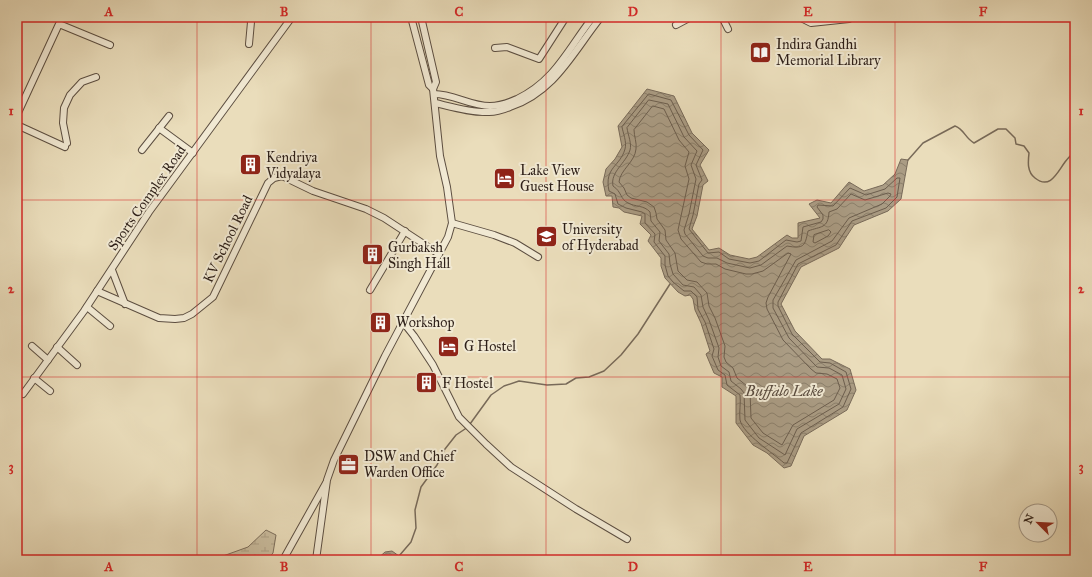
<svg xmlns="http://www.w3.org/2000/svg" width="1092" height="577" font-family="'IM FELL Great Primer',serif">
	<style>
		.wetland { fill: url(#wetland-marsh); stroke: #7c6e5c }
		.water { fill: url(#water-waves); stroke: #786a59 }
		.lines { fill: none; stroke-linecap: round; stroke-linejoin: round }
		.shore { stroke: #6c5e4e; stroke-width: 1 }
		.stream { stroke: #786a59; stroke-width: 1.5 }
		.minor-casing { stroke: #5c4e41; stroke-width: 8 }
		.minor { stroke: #f1e9d3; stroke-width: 6 }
		.grid { fill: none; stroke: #d62828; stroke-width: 1; stroke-opacity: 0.55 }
		.labels { text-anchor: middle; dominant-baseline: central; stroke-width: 4; stroke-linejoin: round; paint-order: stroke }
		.poi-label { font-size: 14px; fill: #2d1f18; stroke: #f1e9d3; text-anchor: start }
		.street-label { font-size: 14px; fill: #2d1f18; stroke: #f1e9d3 }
		.water-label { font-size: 15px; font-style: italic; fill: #594b3e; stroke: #f1e9d3 }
		.neatline { fill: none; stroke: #d62828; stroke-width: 1.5 }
		.grid-label { font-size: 13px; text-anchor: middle; font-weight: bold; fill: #d62828 }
	</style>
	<defs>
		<pattern id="wetland-marsh" width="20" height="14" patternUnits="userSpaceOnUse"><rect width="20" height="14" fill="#cabd9f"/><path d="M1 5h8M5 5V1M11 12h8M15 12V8" fill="none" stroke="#aea288"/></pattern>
		<pattern id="water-waves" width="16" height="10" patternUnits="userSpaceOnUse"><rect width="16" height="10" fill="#aa9c84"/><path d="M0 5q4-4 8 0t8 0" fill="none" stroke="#8b7f6b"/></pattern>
	</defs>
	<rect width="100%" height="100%" fill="#eaddbb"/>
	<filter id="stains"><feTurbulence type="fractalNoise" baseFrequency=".005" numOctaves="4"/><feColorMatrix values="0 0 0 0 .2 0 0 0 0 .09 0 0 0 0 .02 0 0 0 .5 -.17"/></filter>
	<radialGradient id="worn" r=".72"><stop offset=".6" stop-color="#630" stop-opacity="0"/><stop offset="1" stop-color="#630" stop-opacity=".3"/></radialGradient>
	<polygon class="wetland" points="266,530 276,535 273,553 267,560 215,560 223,556 248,547"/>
	<g class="water">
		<polygon points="647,89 674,96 692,133 709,150 700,165 708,181 703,185 697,216 692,229 709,250 719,248 730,255 749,259 757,257 787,235 792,238 798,238 798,223 820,218 809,204 817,200 831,203 849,182 864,191 883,185 895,174 901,159 908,160 901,199 888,211 854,225 839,248 801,267 781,304 795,331 822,359 830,359 850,369 856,390 847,410 804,436 791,466 784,468 767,453 753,445 736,423 736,396 722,387 722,377 714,373 706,354 710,351 701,323 695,310 693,299 690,295 685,296 678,292 665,278 661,266 661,258 648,241 651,235 640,224 642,216 624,212 619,208 613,207 612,196 606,196 603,182 606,169 615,159 622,147 618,126"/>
		<polygon points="392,551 399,556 400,560 376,560 385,552"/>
	</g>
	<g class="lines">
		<g class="shore">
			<path d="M649,94L671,100L689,135L703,150L696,165L702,180L699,184L693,215L689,229L708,253L719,252L729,259L750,263L759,261L786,240L797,242L801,241L803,227L821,222L823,219V215L817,207L818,205L833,206L850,188L866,195L885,189L897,178H900L897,197L886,208L852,221L836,245L798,264L778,302V306L792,334L820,362L830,363L846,372L851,389L843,407L801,433L787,463H784C773,453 743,434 740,420C739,412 741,403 740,395L727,385L725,375L718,370L712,356L714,349L705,322L698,309L697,297L691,291H684L673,282L668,276L665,265V256L654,242L655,234L645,223V214L642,212L626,208L618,204L615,194L609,191C604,167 620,167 625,149C627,142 623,133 622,127Z"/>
			<path d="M649,100L668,104L684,137L697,151L691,165L696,179L689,214L684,230L685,234L703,256L708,258H717L727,263L750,268L761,265L787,246C804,249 805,246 808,231C821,226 828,229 829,212L837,209L851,194L865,200L888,193L891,194L890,196L882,204L849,218L832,241L796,260L773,300V308L789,338L817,367L829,368L842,375L846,389L839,404L797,429L785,455L759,438L745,420L744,393L741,389L731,381L729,372L721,366L718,357L719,348L709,320L703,307L701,295L694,287L683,285L673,274L670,264L669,254L659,241L660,232L651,221L650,212C644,205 635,207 628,203C620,199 622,192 613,186C610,172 626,163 630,150C632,144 628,135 627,128Z"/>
			<path d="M653,106L664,109L679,140L689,152L685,166L689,179L678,230L681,239L701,262L707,264H716L725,269L746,274H752L763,271L788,253L791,254L768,297L766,303L767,309L783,340L811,369L816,373L827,374L837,379L840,388L834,400L793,425L782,445L763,433L751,418L750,391L747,386L737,378L733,368L726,362L724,357L725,346L715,318L709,306L707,293L697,282L687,280L678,271L675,253L666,240L665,230L657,219L656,213L654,207L647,202L631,198L627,195L624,188L619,182C620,170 635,162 636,149C637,143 634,136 634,130Z"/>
			<polygon points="829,230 831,232 828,236 815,243 813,242 814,235"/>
		</g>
		<g class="stream">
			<path d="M908,160L923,143L955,126C964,129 965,138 974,143L998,129H1006L1015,138L1016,144L1024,146L1029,153C1028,162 1027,172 1035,178C1050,190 1057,173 1065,162C1068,158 1072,154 1075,151"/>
			<polyline points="470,424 491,395 504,386 519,381 547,385 566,384 576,378 589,377 604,371 621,355 638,334 670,284"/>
			<polyline points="399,556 411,542 416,528 415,510 421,487 437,465 445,449 456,435 468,427"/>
		</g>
		<defs>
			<g id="minor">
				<polyline points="411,17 429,85 433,89"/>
				<polyline points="722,17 728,29"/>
				<polyline points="799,17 811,23 849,19"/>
				<polyline points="676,25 691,17"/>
				<polyline points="249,44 251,22 249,17"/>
				<polyline points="495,48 507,47 539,59 566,17"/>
				<path d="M434,94C454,94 470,106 490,106C500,106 508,103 517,99C555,81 568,49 593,17"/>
				<path d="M435,103C452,107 472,113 489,112C496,112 503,110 510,107C555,92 573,52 601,17"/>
				<polyline points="17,115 59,24 110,45"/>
				<polyline points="17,125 65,147"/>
				<polyline points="159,128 193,153"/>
				<polyline points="67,143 63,123 64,108 70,95 82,82 96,77"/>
				<polyline points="142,150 169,116"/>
				<polyline points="452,223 494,235 515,243 538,257"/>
				<polyline points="112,270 125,304"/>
				<polyline points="370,290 405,231"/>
				<polyline points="97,291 159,318 175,319 184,318 192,314 213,297 268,183 274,178 282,176 313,191 366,209 384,218 439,254"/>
				<polyline points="87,307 110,326"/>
				<polyline points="403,322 414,336 433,365 459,417 486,444 511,467 576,509 627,539"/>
				<polyline points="32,346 48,360"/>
				<polyline points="57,347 77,365"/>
				<polyline points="34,378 50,391"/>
				<polyline points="23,394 84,311 149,212 292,17"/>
				<polyline points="283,560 326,483"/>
				<polyline points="316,560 327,480 334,460 385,356 448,237 452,223 447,187 440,156 433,89 436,82 421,17"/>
			</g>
		</defs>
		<use href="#minor" class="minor-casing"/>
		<use href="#minor" class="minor"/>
	</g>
	<path class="grid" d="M197,17V560M371,17V560M546,17V560M721,17V560M895,17V560M17,200H1075M17,377H1075"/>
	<defs>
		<symbol id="library-square" viewBox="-11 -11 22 22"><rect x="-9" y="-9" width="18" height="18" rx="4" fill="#8f2418" stroke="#f1e9d3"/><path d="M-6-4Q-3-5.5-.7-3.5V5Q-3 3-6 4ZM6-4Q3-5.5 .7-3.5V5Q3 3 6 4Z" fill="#fff"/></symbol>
		<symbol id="building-square" viewBox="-11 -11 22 22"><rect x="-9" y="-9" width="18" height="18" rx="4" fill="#8f2418" stroke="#f1e9d3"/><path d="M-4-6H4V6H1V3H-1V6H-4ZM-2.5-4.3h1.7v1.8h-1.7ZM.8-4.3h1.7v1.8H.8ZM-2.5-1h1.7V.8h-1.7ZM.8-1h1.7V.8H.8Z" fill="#fff"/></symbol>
		<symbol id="hotel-square" viewBox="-11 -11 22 22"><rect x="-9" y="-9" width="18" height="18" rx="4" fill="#8f2418" stroke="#f1e9d3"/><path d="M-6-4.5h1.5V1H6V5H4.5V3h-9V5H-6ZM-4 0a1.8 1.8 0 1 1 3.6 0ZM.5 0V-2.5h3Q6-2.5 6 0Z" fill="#fff"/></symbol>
		<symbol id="university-square" viewBox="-11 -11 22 22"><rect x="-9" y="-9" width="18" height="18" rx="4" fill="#8f2418" stroke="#f1e9d3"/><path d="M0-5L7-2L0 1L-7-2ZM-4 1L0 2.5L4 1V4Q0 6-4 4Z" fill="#fff"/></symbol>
		<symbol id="office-square" viewBox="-11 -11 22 22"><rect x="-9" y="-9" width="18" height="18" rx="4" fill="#8f2418" stroke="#f1e9d3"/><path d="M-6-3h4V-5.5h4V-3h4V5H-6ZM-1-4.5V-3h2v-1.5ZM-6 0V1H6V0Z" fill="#fff"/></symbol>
	</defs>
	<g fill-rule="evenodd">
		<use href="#library-square" x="748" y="40" width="25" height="25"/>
		<use href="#building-square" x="238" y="152" width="25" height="25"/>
		<use href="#hotel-square" x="492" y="166" width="25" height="25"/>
		<use href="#university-square" x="534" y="224" width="25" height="25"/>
		<use href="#building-square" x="360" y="242" width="25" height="25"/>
		<use href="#building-square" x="368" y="310" width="25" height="25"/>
		<use href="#hotel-square" x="436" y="334" width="25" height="25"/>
		<use href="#building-square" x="414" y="370" width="25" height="25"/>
		<use href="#office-square" x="336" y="452" width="25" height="25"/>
	</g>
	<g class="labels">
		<g class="poi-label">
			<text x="776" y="44">Indira Gandhi<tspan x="776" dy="16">Memorial Library</tspan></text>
			<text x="266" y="157">Kendriya<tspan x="266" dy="16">Vidyalaya</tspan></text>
			<text x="520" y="170">Lake View<tspan x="520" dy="16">Guest House</tspan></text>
			<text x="562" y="229">University<tspan x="562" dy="16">of Hyderabad</tspan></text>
			<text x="388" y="247">Gurbaksh<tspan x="388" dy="16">Singh Hall</tspan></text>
			<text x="396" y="322">Workshop</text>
			<text x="464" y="346">G Hostel</text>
			<text x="442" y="383">F Hostel</text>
			<text x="364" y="456">DSW and Chief<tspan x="364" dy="16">Warden Office</tspan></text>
		</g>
		<g class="street-label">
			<text transform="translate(147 198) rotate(-55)">Sports Complex Road</text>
			<text transform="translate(228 239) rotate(-64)">KV School Road</text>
		</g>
		<g class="water-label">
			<text x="784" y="391">Buffalo Lake</text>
		</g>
	</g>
	<rect width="1092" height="577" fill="none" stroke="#eaddbb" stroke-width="44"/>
	<g transform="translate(1038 523) rotate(294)"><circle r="19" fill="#f1e9d3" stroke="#a39888"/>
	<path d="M0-3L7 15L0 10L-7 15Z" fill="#8f2418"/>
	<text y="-6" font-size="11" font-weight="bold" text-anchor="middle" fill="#2d1f18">N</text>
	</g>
	<rect x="22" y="22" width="1048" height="533" class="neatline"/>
	<g class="grid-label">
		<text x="109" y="16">A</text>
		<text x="284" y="16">B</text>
		<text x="459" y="16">C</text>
		<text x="633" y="16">D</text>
		<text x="808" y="16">E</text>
		<text x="983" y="16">F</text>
		<text x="11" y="115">1</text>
		<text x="1081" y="115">1</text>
		<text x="11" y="293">2</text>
		<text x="1081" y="293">2</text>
		<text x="11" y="471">3</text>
		<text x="1081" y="471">3</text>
		<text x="109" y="571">A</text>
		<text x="284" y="571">B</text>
		<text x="459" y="571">C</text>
		<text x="633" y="571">D</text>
		<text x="808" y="571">E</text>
		<text x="983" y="571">F</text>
	</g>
	<rect width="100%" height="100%" filter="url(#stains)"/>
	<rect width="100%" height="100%" fill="url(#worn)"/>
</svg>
